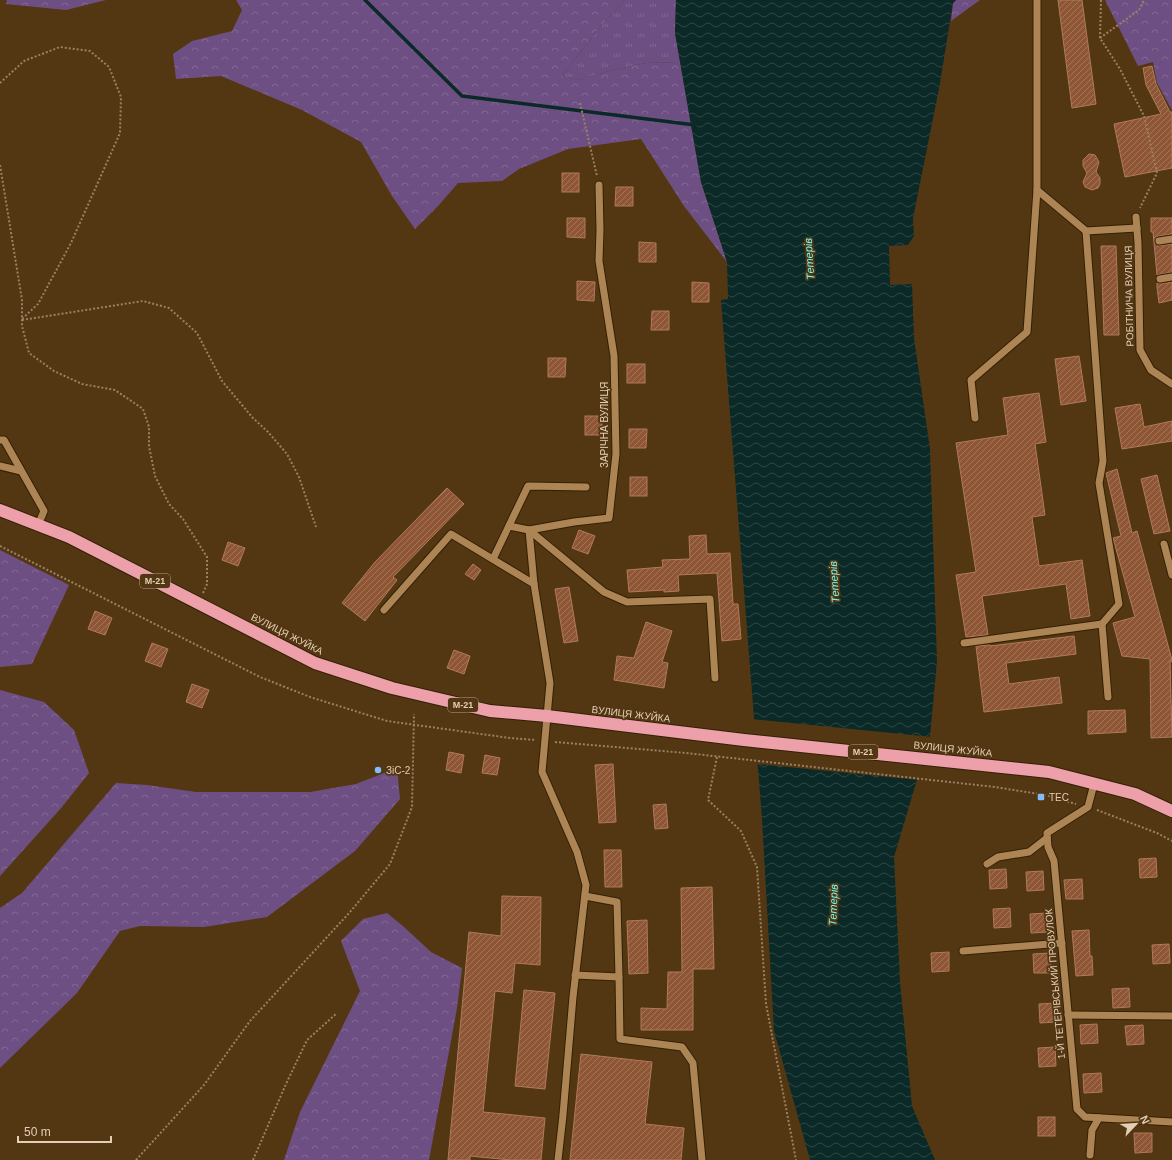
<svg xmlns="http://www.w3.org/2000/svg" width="1172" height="1160" font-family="Helvetica,sans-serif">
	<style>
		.grass { fill: url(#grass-tufts) }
		.forest { fill: url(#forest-crowns) }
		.water { fill: url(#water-waves) }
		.pier { fill: #533712 }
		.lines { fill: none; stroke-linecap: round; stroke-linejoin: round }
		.stream { stroke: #0b2927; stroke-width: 3.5 }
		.building { fill: url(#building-hatch); stroke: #b07a5b }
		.minor-casing { stroke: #332006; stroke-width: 9 }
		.highway-casing { stroke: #332006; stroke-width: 14 }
		.path { stroke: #9a8163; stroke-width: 2; stroke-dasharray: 2 2; stroke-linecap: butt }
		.minor { stroke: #ad8555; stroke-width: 7 }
		.highway { stroke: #eda0aa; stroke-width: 12 }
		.poi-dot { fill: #82bcfa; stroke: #533712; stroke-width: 1.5 }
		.labels { text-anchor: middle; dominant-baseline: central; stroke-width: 3.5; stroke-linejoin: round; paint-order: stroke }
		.shield { fill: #533712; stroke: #b8a185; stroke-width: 1 }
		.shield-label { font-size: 9px; font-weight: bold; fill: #e4ceb6 }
		.street-label { font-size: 10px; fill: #e4ceb6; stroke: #533712 }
		.poi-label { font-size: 10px; fill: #e4ceb6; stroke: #533712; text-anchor: start }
		.water-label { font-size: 11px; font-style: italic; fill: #75faf4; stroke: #533712 }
	</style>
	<defs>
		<pattern id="grass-tufts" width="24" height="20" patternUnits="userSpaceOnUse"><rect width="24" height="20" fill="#6e4f83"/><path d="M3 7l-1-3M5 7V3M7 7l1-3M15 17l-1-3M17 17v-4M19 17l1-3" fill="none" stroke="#836792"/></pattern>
		<pattern id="forest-crowns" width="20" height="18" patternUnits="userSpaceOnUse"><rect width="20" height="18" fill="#6e4f83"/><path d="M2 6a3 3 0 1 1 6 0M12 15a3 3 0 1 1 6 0" fill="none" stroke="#836792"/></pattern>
		<pattern id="water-waves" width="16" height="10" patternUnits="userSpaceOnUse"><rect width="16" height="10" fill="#0b2927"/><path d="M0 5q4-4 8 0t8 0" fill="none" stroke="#2e4744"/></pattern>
		<pattern id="building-hatch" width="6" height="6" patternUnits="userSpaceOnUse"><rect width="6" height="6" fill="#8e5635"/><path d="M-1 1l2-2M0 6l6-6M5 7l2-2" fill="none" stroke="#a37559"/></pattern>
	</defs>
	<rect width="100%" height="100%" fill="#533712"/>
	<polygon class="grass" points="625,0 676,0 675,33 680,62 646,63 613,70 578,80 562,76 600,27"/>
	<g class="forest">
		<polygon points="7,0 106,0 66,10 6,4"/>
		<polygon points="236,0 625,0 600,27 562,76 578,80 613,70 646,63 680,62 701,182 727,262 684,206 641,139 568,149 519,169 502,181 458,183 439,205 415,229 392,196 361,142 302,110 221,76 176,79 173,54 192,41 232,31 242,10"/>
		<polygon points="956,0 980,0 951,21 953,3"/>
		<polygon points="1105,0 1172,0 1172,110 1157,83 1153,62 1138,66"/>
		<polygon points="0,550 69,585 32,664 0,667"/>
		<polygon points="0,690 44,702 74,730 89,773 62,807 0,876"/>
		<polygon points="397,768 400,799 355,851 267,917 204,927 140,926 120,931 77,993 0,1068 0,908 22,893 116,783 147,785 196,792 310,792 356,784"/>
		<polygon points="387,913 404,927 431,952 462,968 457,1008 429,1160 284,1160 300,1112 360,991 341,941 363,919"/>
	</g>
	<polygon class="water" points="676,0 956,0 953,3 939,89 913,218 914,236 908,245 889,246 890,285 912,284 914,338 930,449 937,662 930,736 894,857 900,982 912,1106 935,1160 810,1160 774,1031 762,819 721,300 728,299 727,262 701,182 675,33"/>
	<polygon class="pier" points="752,719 932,737 919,780 756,764"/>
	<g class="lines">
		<polyline class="stream" points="365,0 462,96 695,125"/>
	</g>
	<g class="building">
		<polygon points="1058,0 1082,0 1096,104 1072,108"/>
		<polygon points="1152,66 1156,84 1170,112 1172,112 1172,168 1125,177 1114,124 1161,114 1146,85 1143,68"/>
		<polygon points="1089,154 1095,155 1099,162 1096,172 1100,178 1100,184 1098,188 1092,190 1085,187 1083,182 1087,173 1083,166 1083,160"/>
		<rect x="562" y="173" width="17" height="19"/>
		<polygon points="616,187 633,187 633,206 615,206"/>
		<polygon points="567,218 585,218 585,238 567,237"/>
		<polygon points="1151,218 1172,218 1172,234 1158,236 1155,239 1154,241 1158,246 1172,244 1172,272 1157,275 1153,232 1151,232"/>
		<polygon points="639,242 656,243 656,262 639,262"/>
		<polygon points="1101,246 1116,246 1119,335 1104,335"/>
		<polygon points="577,281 595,282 594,301 577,300"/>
		<polygon points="692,282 709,283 709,302 692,302"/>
		<polygon points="1172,282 1172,300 1159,303 1157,287 1157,283 1161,284"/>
		<polygon points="652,311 669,311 669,330 651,330"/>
		<polygon points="1079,356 1086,401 1061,405 1055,359"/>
		<polygon points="548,358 566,358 565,377 548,377"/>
		<rect x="627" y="364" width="18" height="19"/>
		<polygon points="1039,393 1046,442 1035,444 1045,515 1032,517 1039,566 1082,560 1090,616 1071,619 1066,584 982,596 988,635 966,637 956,575 976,572 956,443 1008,435 1003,398"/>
		<polygon points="1140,404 1144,427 1172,421 1172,441 1122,449 1115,408"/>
		<rect x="585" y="416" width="17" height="19"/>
		<polygon points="629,429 647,429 646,448 629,448"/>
		<polygon points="1117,469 1132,533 1137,531 1172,660 1172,662 1170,661 1172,737 1151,738 1150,659 1122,656 1113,623 1135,617 1113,538 1121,536 1106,473"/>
		<polygon points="1157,475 1170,531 1154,534 1141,479"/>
		<rect x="630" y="477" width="17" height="19"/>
		<polygon points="447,488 464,504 393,577 397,580 365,621 342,603 375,562"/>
		<polygon points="579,530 595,536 588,554 572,548"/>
		<polygon points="706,535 707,554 730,553 733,604 738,604 741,639 722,641 717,573 678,575 679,591 664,592 664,590 629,592 627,570 663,567 662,560 690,559 689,536"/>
		<polygon points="228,542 245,548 238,566 222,560"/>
		<polygon points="473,564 481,570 474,580 465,574"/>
		<polygon points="569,587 578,641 564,643 555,589"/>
		<polygon points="95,611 112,618 105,635 88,629"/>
		<polygon points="646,622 672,631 662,662 668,663 664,688 614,680 617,656 634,658"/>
		<polygon points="1074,636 1076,654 1006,663 1009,684 1059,677 1062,703 984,712 976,646 990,645 990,646"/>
		<polygon points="152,643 168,649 161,667 145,661"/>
		<polygon points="454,650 470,656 464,674 447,668"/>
		<polygon points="192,684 209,690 202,708 186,702"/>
		<polygon points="1125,710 1126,732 1088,734 1088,711"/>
		<polygon points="449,752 464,755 461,773 446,770"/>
		<polygon points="485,755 500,758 497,775 482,773"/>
		<polygon points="613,764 616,822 599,823 595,765"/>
		<polygon points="666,804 668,828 655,829 653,805"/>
		<polygon points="604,850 621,850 622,887 605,887"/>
		<polygon points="1156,858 1157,877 1140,878 1139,859"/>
		<polygon points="1006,869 1007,888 990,889 989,870"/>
		<polygon points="1043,871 1044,890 1027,891 1026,872"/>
		<polygon points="1082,879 1083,899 1066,899 1064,880"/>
		<polygon points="712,887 714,969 693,969 693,1030 641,1030 641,1008 667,1009 668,972 682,972 681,888"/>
		<polygon points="502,896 541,897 540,965 515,963 512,993 495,991 483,1112 545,1118 541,1160 511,1160 470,1156 470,1160 448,1160 469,932 501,936"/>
		<polygon points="1010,908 1011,927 994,928 993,909"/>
		<polygon points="1047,913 1048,932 1031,933 1030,914"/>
		<polygon points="647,920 648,973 629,974 627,921"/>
		<polygon points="1089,930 1090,956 1092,956 1093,975 1076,976 1072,931"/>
		<polygon points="1169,944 1170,963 1153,964 1152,945"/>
		<polygon points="949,952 949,971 932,972 931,953"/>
		<polygon points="1050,953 1051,973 1034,973 1033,954"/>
		<polygon points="1129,988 1130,1007 1113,1008 1112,989"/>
		<polygon points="524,990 555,993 545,1089 515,1086"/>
		<polygon points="1056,1003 1057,1022 1040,1023 1039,1004"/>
		<polygon points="1097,1024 1098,1043 1081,1044 1080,1025"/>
		<polygon points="1143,1025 1144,1044 1127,1045 1125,1026"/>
		<polygon points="1055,1047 1056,1066 1039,1067 1038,1048"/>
		<polygon points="581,1054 652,1062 645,1124 684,1128 681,1160 570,1160"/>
		<polygon points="1101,1073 1102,1092 1084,1093 1083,1074"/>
		<rect x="1038" y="1117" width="17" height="19"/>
		<polygon points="1134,1133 1152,1133 1152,1152 1135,1153"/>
	</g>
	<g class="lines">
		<defs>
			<g id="minor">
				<polyline points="1037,1 1037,190 1086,231"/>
				<polyline points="1136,217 1138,243 1140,350 1151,370 1172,384"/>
				<polyline points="1159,241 1172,239"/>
				<polyline points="1160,279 1172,277"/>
				<polyline points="975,418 971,380 1027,332 1037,190"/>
				<polyline points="0,440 4,440 44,511 38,525"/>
				<polyline points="0,466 21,471"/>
				<polyline points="509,526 529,530 604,592 627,602 710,599 715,678"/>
				<polyline points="1164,544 1172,575"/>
				<polyline points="493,559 528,486 586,487"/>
				<polyline points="384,610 451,534 534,584"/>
				<polyline points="964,643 1102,624"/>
				<polyline points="1108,697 1102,624 1119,604 1099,483 1103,461 1086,231 1137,228"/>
				<polyline points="1094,784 1088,807 1047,833 1048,847 1054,861 1077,1109 1085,1117 1172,1122"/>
				<polyline points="987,864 998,857 1029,852 1047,838"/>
				<polyline points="963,951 1062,943"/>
				<polyline points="575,975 619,977 617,902 585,896"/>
				<polyline points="619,977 620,1039 682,1047 693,1063 702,1160"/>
				<polyline points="1068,1015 1172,1016"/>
				<polyline points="1090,1155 1092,1130 1099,1118"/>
				<polyline points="558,1160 563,1115 573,997 586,885 577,852 542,772 550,683 534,584 529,530 574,522 609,518 616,454 614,356 599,261 600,230 599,185"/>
			</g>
			<polyline id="highway" points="0,510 69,537 315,663 392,688 490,711 547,716 744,740 1049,772 1135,794 1172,811"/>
		</defs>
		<use href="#minor" class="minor-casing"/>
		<use href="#highway" class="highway-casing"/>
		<g class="path">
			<polyline points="1101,0 1100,38 1120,69 1144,116 1157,173 1140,208"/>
			<polyline points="1100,38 1139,10 1144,0"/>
			<polyline points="0,83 24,61 60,47 90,51 109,67 121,97 120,133 71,243 38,304 22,319"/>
			<polyline points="580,103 597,176"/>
			<polyline points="0,165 22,300 22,326 29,353 54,371 82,384 115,390 143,409 149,427 149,446 155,476 169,504 183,519 207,557 207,584 203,593"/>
			<polyline points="22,320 143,301 169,308 197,333 222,381 252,417 268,432 287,454 299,477 316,527"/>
			<polyline points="0,546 260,677 310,697 387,721 510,738 536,740"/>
			<polyline points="555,742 686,753 995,787 1045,795 1076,804"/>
			<polyline points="717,757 708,800 741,831 757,867 766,1004 796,1160"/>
			<polyline points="1097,810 1157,833 1172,841"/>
			<polyline points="136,1160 204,1085 250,1021 350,912 390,864 412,807 414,714"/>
			<polyline points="253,1160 286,1084 307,1040 337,1013"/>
		</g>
		<use href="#minor" class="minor"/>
		<use href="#highway" class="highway"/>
	</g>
	<g class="poi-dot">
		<circle cx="378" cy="770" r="4"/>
		<rect x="1037" y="793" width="8" height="8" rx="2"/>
	</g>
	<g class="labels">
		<g class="shield">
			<rect x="140" y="574" width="30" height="14" rx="3"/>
			<rect x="448" y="698" width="30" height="14" rx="3"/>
			<rect x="848" y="745" width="30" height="14" rx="3"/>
		</g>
		<g class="shield-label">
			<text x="155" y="581">М-21</text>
			<text x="463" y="705">М-21</text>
			<text x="863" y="752">М-21</text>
		</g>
		<g class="street-label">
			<text transform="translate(1129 296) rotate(-91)">РОБІТНИЧА ВУЛИЦЯ</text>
			<text transform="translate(604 425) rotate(-90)">ЗАРІЧНА ВУЛИЦЯ</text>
			<text transform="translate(287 634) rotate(27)">ВУЛИЦЯ ЖУЙКА</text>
			<text transform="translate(631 714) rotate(7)">ВУЛИЦЯ ЖУЙКА</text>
			<text transform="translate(953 749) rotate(6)">ВУЛИЦЯ ЖУЙКА</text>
			<text transform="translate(1055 984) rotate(-95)">1-Й ТЕТЕРІВСЬКИЙ ПРОВУЛОК</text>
		</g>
		<g class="poi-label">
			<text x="386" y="770">ЗіС-2</text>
			<text x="1049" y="797">ТЕС</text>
		</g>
		<g class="water-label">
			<text transform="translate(809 259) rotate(-94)">Тетерів</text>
			<text transform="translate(834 582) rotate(-94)">Тетерів</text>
			<text transform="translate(833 905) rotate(-88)">Тетерів</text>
		</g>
	</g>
	<g transform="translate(1136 1124) rotate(65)" stroke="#533712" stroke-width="3" paint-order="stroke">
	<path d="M0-3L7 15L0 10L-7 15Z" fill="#e4ceb6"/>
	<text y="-6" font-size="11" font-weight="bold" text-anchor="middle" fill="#e4ceb6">N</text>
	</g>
	<path d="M18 1136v6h93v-6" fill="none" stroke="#e4ceb6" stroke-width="2"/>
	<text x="24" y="1136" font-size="12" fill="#e4ceb6" stroke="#533712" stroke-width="3" paint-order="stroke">50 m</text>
</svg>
